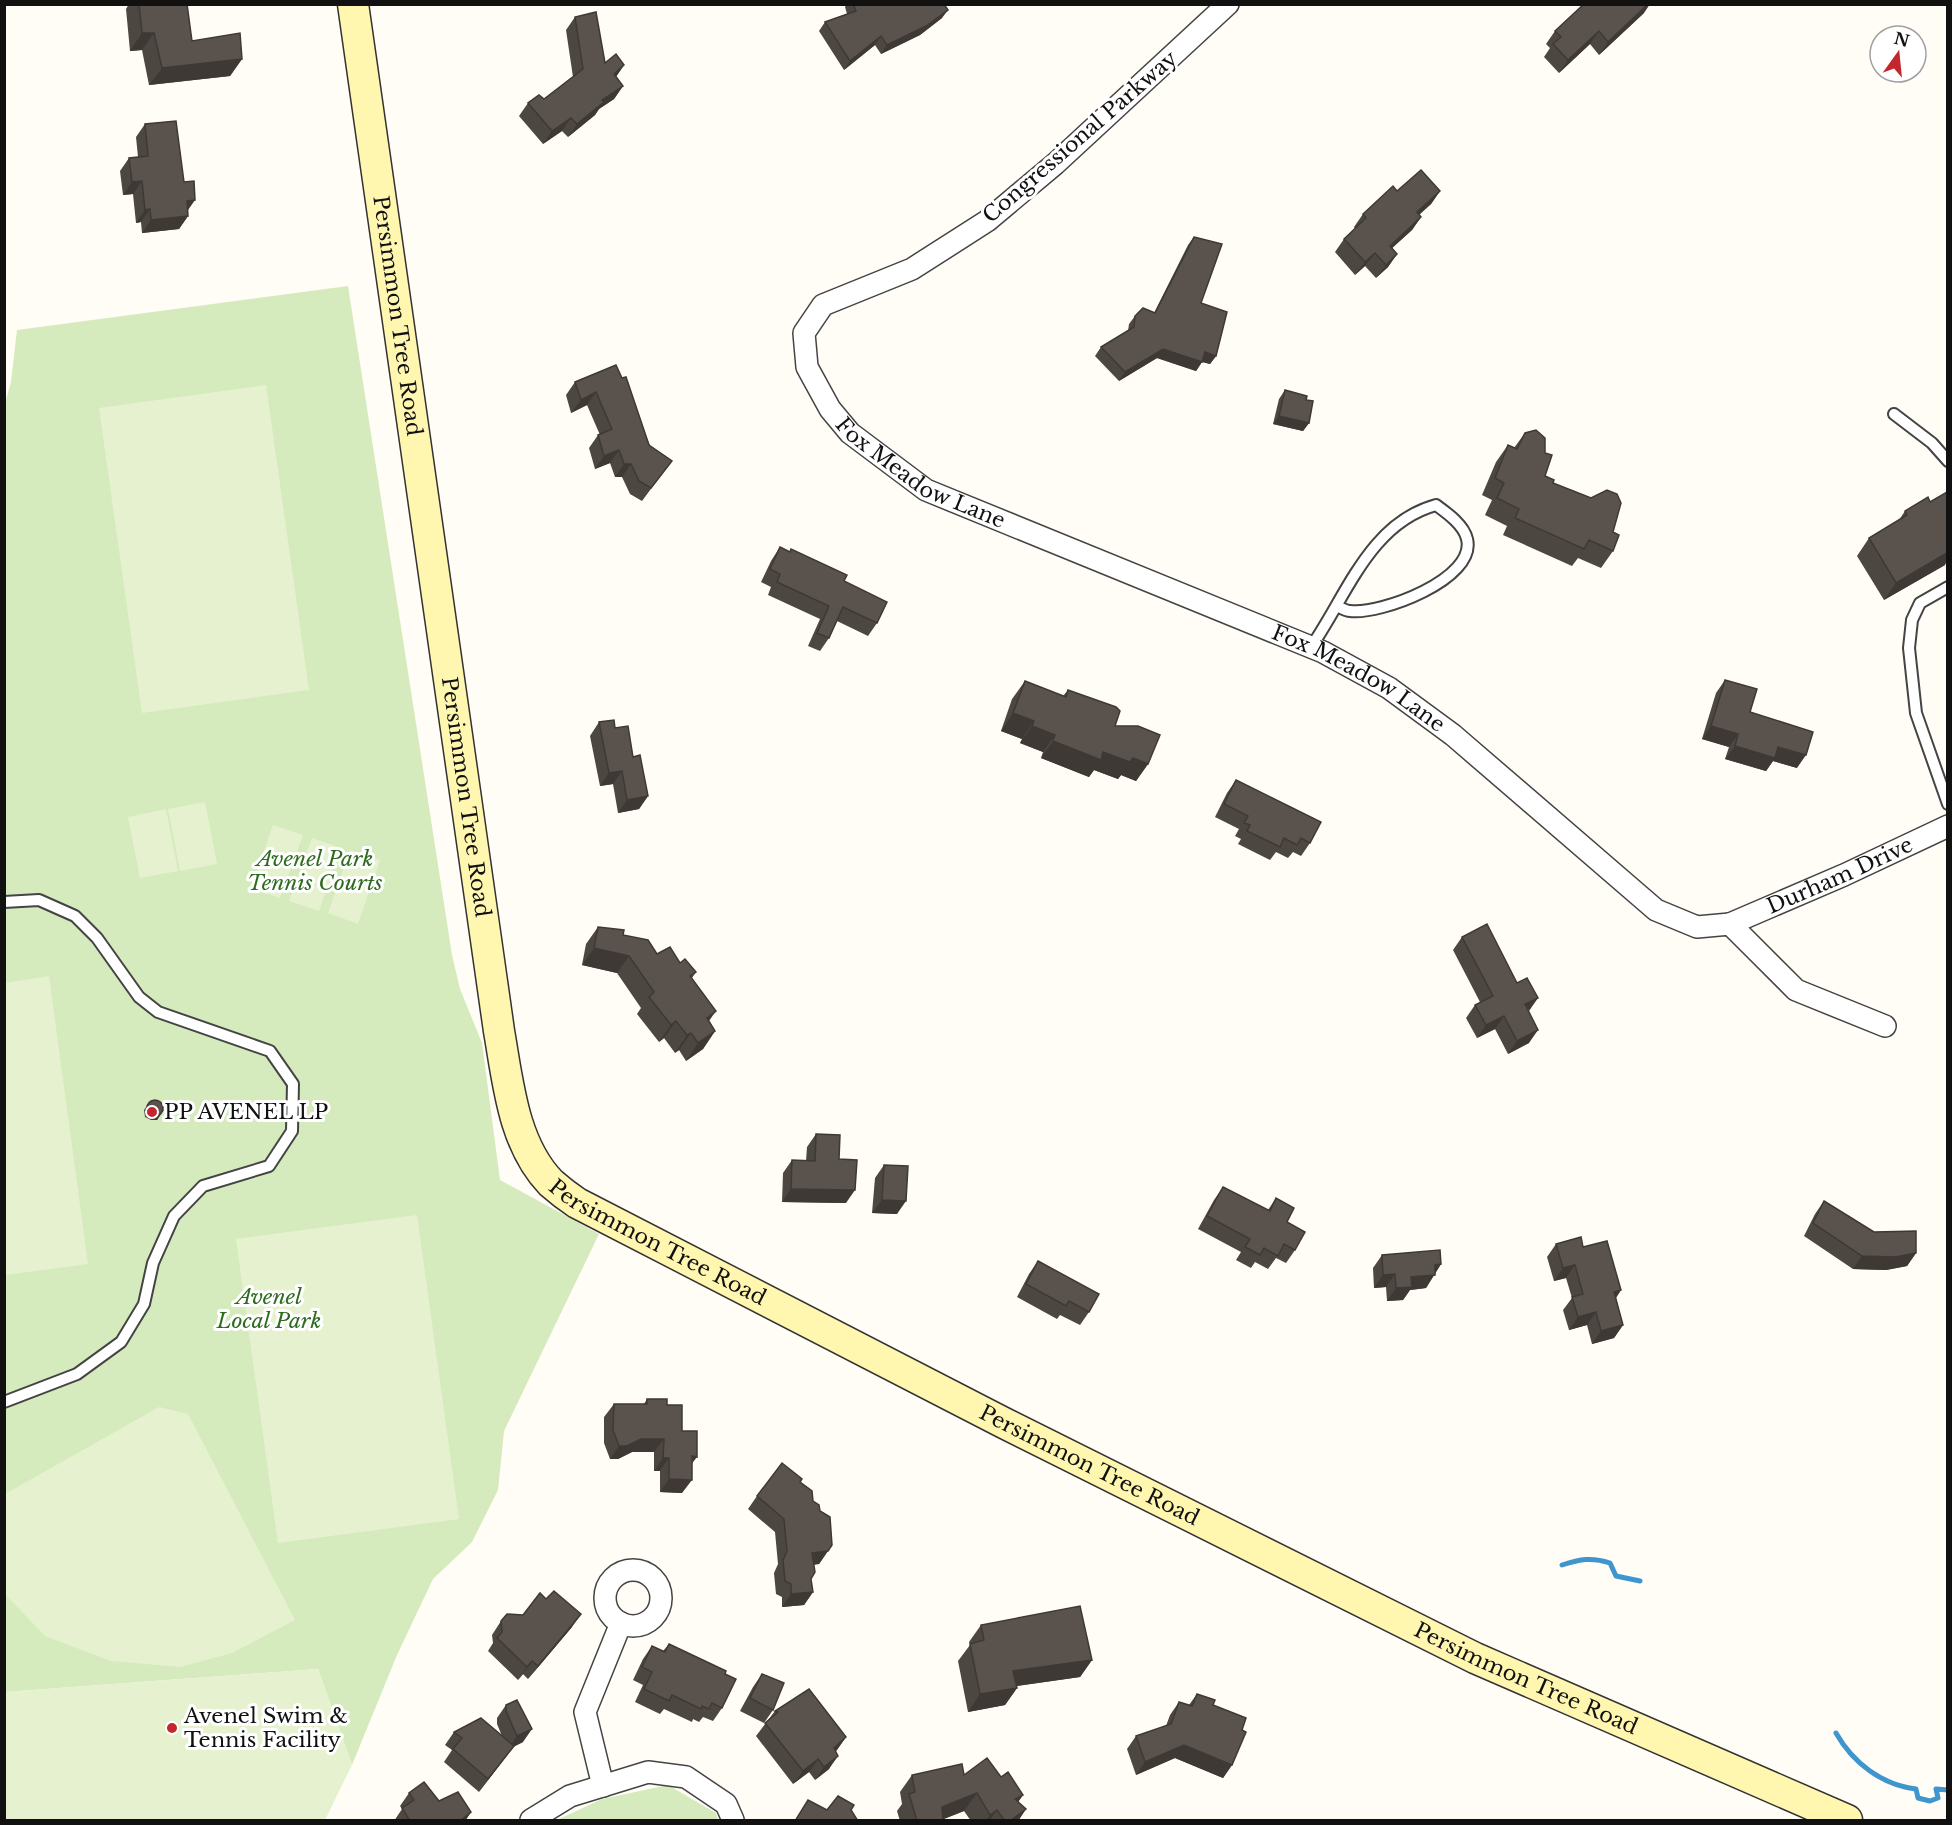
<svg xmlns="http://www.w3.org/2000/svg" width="1952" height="1825" font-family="'Libre Baskerville',serif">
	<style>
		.green { fill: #d5ebbd }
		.pitch { fill: #e6f2cf }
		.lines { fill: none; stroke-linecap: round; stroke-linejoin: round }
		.stream { stroke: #3f96cf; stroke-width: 5 }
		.lane-casing { stroke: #444; stroke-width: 14 }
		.street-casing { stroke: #444; stroke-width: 24 }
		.secondary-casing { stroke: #333; stroke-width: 33 }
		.lane { stroke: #fff; stroke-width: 10 }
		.street { stroke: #fff; stroke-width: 21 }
		.secondary { stroke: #fff6b0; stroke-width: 30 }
		.wall { fill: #4d4742 }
		.shaded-wall { fill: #3f3936 }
		.building { fill: #5a524d; stroke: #3f3936; stroke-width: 1.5 }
		.poi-dot { fill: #c4262e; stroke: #fff; stroke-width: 2 }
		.labels { text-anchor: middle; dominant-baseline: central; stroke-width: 6; stroke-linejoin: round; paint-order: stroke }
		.street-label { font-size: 21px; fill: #111; stroke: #fff }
		.park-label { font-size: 21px; font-style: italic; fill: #2f6b1f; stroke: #fff }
		.poi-label { font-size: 21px; fill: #111; stroke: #fff; text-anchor: start }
	</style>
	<rect width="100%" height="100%" fill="#fffdf5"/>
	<g class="green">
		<polygon points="348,286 452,955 460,989 482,1043 500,1180 599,1234 504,1431 498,1490 472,1542 433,1579 397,1655 352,1765 318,1669 5,1692 4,407 11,382 17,330"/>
		<polygon points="668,1785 716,1813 718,1820 557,1820 602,1799"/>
	</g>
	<g class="pitch">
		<polygon points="266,385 309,690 142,713 99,408"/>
		<polygon points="205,802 217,864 180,871 168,809"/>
		<polygon points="166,809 178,871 140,878 128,817"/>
		<polygon points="273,825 303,835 280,898 251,888"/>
		<polygon points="312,838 341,848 319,911 289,901"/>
		<polygon points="350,850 380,860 358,924 328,913"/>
		<polygon points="49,976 88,1264 5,1275 5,983"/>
		<polygon points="417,1215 459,1519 278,1543 236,1239"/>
		<polygon points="159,1407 188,1414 295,1620 232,1653 180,1667 111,1661 45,1636 5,1594 5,1494"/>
		<polygon points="318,1669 352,1765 325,1820 5,1820 5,1692"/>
	</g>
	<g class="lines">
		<g class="stream">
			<path d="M1562,1565C1580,1559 1592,1557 1610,1563L1616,1576L1640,1581"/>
			<path d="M1836,1733C1853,1763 1882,1785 1916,1789L1918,1798L1930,1801L1938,1798L1936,1789L1948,1790"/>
		</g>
		<defs>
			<g id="lane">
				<polyline points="1894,414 1932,443 1948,461"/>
				<polyline points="1948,587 1920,603 1912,620 1909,648 1916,713 1948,804"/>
				<path d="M1311,647C1347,595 1370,523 1436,505C1447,513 1464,525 1467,539C1477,579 1380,615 1350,611C1346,611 1341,608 1337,606"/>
				<polyline points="4,902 39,900 75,916 97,938 139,997 158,1012 270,1051 293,1084 292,1131 269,1166 203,1186 174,1216 153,1263 144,1304 121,1342 77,1374 4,1402"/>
			</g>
			<g id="street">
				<path id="s1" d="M1228,4L1055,164L987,221L912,269L823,305L804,333L807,367L830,409L850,433L926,490L1323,652L1389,688L1453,735L1656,910L1697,927L1730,924L1796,990L1885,1026"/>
				<path id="s2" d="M1730,924L1844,875L1948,826"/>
				<circle cx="633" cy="1598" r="28"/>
				<polyline points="603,1786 585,1712 621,1623"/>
				<polyline points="531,1820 570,1796 648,1772 686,1777 726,1804 733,1820"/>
			</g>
			<g id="secondary">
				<path id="s3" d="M353,4L499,1031C508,1082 513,1144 551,1183C559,1190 568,1197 577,1203L1004,1423L1475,1658L1847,1820"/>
			</g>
		</defs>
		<use href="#lane" class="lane-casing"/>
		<use href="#street" class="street-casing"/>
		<use href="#secondary" class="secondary-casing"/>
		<use href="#lane" class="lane"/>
		<use href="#street" class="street"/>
		<use href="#secondary" class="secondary"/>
	</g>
	<g class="wall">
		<polygon points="129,4 187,4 192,41 242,59 230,76 149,85 142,50 130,51 126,9"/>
		<polygon points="847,4 944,4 942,18 920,35 881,54 875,45 844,70 819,31 825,22 847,14 845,7"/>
		<polygon points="1644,13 1599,55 1590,44 1559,73 1544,57 1550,48 1546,44 1555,31"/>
		<polygon points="575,17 605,63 624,65 616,77 623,86 614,99 599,109 595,115 568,137 562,131 543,144 519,116 528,103 544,99 573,77 566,30"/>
		<polygon points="145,124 188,211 188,216 179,229 142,233 141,222 136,223 133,194 123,195 120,171 129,158 138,157 136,137"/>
		<polygon points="1397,191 1440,191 1431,204 1419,215 1421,217 1412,230 1392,248 1397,254 1388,267 1376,278 1365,266 1355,275 1335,252 1344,239 1355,229 1354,227 1363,214"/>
		<polygon points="1194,237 1201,303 1216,356 1210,364 1202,362 1196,371 1157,358 1119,381 1095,356 1101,347 1128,331 1129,324 1135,316 1154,313 1188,245"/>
		<polygon points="616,365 662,474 642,501 630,494 622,477 615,477 610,463 595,469 589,448 598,435 600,435 587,405 571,413 566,395 575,382"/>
		<polygon points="1285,390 1306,400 1309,423 1303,431 1273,424 1279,399"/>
		<polygon points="1525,433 1545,476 1613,532 1613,551 1601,568 1578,558 1572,566 1503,535 1507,526 1485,515 1492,500 1482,495 1496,462 1508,445 1514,448"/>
		<polygon points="1930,502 1945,565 1884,600 1857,556 1869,538 1899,520 1905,511"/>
		<polygon points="780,547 844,581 877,623 868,636 837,621 829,638 820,651 808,646 820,619 768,595 771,587 761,582 771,561"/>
		<polygon points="1725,680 1750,712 1797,768 1773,761 1766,771 1725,759 1729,747 1702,739 1716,693"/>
		<polygon points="1025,681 1063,696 1068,690 1115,726 1148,764 1136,781 1121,775 1118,779 1094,770 1089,777 1041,758 1043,752 1020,743 1022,739 1001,731 1012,699"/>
		<polygon points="599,722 615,728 648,796 639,809 618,813 613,784 600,786 590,736"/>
		<polygon points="1236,780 1310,843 1301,856 1293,852 1288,858 1276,852 1270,860 1238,844 1241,839 1235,836 1239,829 1215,817 1227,793"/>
		<polygon points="598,927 623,935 657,954 680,963 696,972 692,978 709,1021 715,1031 703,1049 686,1061 679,1050 675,1053 664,1038 659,1042 637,1014 641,1008 617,973 582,965 586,944"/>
		<polygon points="1462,937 1528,1011 1529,1043 1508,1054 1495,1029 1477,1038 1466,1018 1475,1005 1480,1002 1453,950"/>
		<polygon points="151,1100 164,1110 157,1120 151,1120 145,1117 144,1110"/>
		<polygon points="816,1134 839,1159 846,1203 782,1202 783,1173 792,1160 806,1161 807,1147"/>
		<polygon points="884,1165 897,1214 872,1213 875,1178"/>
		<polygon points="1223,1187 1268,1210 1276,1198 1287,1222 1295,1250 1286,1263 1276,1258 1268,1269 1255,1262 1251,1268 1236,1260 1241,1252 1198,1229 1214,1200"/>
		<polygon points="1824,1201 1874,1232 1916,1253 1907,1266 1886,1270 1853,1269 1804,1236 1815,1214"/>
		<polygon points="1556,1244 1583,1247 1621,1290 1616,1298 1623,1325 1614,1338 1592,1344 1587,1325 1569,1330 1563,1310 1572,1298 1566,1278 1554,1281 1547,1257"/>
		<polygon points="1382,1255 1441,1264 1426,1288 1410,1290 1403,1300 1387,1301 1386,1287 1374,1288 1373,1268"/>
		<polygon points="1038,1261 1089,1312 1080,1325 1060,1315 1057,1319 1017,1297 1029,1274"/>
		<polygon points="647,1399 667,1405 682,1431 692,1463 682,1493 660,1492 660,1471 654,1471 654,1452 632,1452 618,1459 610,1459 604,1443 604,1417 614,1404 644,1404"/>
		<polygon points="800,1482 820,1511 832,1545 819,1564 814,1564 811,1579 813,1592 804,1605 782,1607 782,1597 776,1594 774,1573 778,1564 775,1532 748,1509 757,1496"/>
		<polygon points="501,1621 572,1627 528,1679 523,1674 518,1680 488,1651 493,1643 492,1635"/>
		<polygon points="981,1625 1092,1660 1080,1677 1017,1686 1017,1688 1005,1705 968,1712 958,1661 970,1645 969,1642"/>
		<polygon points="669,1644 725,1674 722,1708 713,1721 703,1717 699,1722 693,1719 692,1722 664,1709 660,1714 635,1702 643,1685 633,1680 643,1659 652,1646 663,1651"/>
		<polygon points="762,1674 773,1710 764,1723 740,1711 753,1687"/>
		<polygon points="1197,1694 1213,1705 1242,1730 1232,1765 1223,1778 1175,1758 1136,1775 1127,1749 1136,1736 1166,1726 1170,1715 1179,1702 1189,1705"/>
		<polygon points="506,1705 523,1742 513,1747 479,1792 444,1762 452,1750 445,1745 454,1732 502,1736 497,1724 497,1718"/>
		<polygon points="775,1711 846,1737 836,1751 829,1769 815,1780 809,1772 793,1784 756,1736"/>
		<polygon points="912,1775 964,1775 1001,1777 1023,1795 1018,1802 1026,1809 1018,1821 971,1821 964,1811 943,1819 943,1821 900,1821 897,1811 902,1804 900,1792"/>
		<polygon points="409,1793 439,1801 471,1812 465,1821 394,1821 402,1809 400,1806"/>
	</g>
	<g class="shaded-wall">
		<polygon points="1648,4 1650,4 1644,13 1599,55 1608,42"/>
		<polygon points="948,10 942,18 920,35 881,54 887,45"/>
		<polygon points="1599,31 1590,44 1559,73 1568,60"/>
		<polygon points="142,33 154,33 142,50 130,51"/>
		<polygon points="881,36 875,45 844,70 850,61"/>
		<polygon points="242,59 230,76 149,85 162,68"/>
		<polygon points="624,65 615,78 614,74"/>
		<polygon points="623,86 614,99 599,109 595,115 568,137 577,124 602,100"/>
		<polygon points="571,118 562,131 543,144 552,131"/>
		<polygon points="142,181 133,194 123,195 132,182"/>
		<polygon points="1440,191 1431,204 1407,225 1417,212"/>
		<polygon points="195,200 186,213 187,201"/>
		<polygon points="150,209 141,222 136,223 145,210"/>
		<polygon points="188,216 179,229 142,233 151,220"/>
		<polygon points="1421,217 1412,230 1380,259 1390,246"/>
		<polygon points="1375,253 1365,266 1355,275 1365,262"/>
		<polygon points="1397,254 1388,267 1376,278 1386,265"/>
		<polygon points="1163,349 1202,362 1196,371 1157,358 1119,381 1125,372"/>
		<polygon points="1205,352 1216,356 1210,364 1199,361"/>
		<polygon points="596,392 587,405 571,413 581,400"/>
		<polygon points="1279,416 1309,423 1303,431 1273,424"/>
		<polygon points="619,450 610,463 595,469 604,456"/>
		<polygon points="624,464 631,464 622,477 615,477"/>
		<polygon points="1947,553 1947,561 1945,565 1884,600 1896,583"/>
		<polygon points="1013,713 1034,721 1022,739 1001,731"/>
		<polygon points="1032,726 1055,735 1043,752 1020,743"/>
		<polygon points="1711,726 1738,734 1729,747 1702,739"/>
		<polygon points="1053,741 1133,758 1148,764 1136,781 1121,775 1118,779 1094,770 1089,777 1041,758"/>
		<polygon points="1735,746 1778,747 1806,755 1797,768 1773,761 1766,771 1725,759"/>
		<polygon points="622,771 613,784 600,786 609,773"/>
		<polygon points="648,796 639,809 618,813 627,800"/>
		<polygon points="594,948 629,956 617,973 582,965"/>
		<polygon points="1538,998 1529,1011 1525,1004"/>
		<polygon points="716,1011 704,1028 707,1018"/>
		<polygon points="1504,1016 1495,1029 1477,1038 1486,1025"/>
		<polygon points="676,1021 664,1038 659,1042 671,1025"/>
		<polygon points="1538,1030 1529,1043 1508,1054 1517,1041"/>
		<polygon points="715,1031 703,1049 686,1061 698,1043"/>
		<polygon points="691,1033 679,1050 675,1053 687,1035"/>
		<polygon points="160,1115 157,1120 151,1120 154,1116"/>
		<polygon points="791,1189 855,1190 846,1203 782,1202"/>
		<polygon points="882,1200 906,1201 897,1214 872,1213"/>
		<polygon points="1916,1253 1907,1266 1886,1270 1853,1269 1862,1256"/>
		<polygon points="1441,1264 1426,1288 1410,1290 1403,1300 1387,1301 1396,1288 1411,1277 1435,1265"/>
		<polygon points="1575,1265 1566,1278 1554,1281 1563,1268"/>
		<polygon points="1395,1274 1386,1287 1374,1288 1383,1275"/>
		<polygon points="1621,1290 1612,1303 1614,1292"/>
		<polygon points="1596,1312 1587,1325 1569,1330 1578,1317"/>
		<polygon points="1623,1325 1614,1338 1592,1344 1601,1331"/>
		<polygon points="641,1439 664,1439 654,1452 632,1452 618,1459 610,1459 619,1446"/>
		<polygon points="692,1456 697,1457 687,1470"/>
		<polygon points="663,1458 669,1458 660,1471 654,1471"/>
		<polygon points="669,1479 692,1480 682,1493 660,1492"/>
		<polygon points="832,1545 819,1564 803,1567 812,1553"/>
		<polygon points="813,1592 804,1605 782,1607 791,1594"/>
		<polygon points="581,1614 572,1627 528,1679 538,1666"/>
		<polygon points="1092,1660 1080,1677 1001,1688 1013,1671"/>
		<polygon points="532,1661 523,1674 518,1680 527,1667"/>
		<polygon points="1017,1688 1005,1705 968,1712 980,1694"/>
		<polygon points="532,1729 523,1742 513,1747 479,1792 517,1736"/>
		<polygon points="846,1737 837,1750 825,1761 834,1748"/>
		<polygon points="1184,1745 1232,1765 1223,1778 1175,1758 1136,1775 1145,1762"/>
		<polygon points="838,1756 829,1769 815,1780 824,1767"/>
		<polygon points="818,1759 809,1772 793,1784 803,1771"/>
		<polygon points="977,1793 964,1811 939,1821 942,1807"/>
		<polygon points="1023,1795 1011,1812 1015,1799"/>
		<polygon points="1026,1809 1018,1821 1010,1821"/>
		<polygon points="997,1810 989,1821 986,1821 990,1815"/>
		<polygon points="471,1812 465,1821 460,1821"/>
	</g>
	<g class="building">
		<polygon points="139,4 187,4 192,41 240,33 242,59 162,68 154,33 142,33"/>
		<polygon points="853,4 944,4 948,10 926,26 887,45 881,36 850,61 825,22 856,11"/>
		<polygon points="1584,4 1648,4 1608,42 1599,31 1568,60 1553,44 1561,37 1555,31"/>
		<polygon points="596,12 605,63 616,54 624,65 614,74 623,86 602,100 604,102 577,124 571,118 552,131 528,103 539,95 544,99 583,69 575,17"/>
		<polygon points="176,121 184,182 194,181 195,200 187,201 188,216 151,220 150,209 145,210 142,181 132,182 129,158 148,156 145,124"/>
		<polygon points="1421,170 1440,191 1417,212 1421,217 1390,246 1397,254 1386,265 1375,253 1365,262 1344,239 1366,218 1363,214 1393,186 1397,191"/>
		<polygon points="1194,237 1222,244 1201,303 1227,312 1216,356 1205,352 1202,362 1163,349 1125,372 1101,347 1134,327 1135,316 1143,308 1155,313"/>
		<polygon points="616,365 622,378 626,377 649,445 672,461 651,488 639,481 631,464 624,464 619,450 604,456 598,435 612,429 596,392 581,400 575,382"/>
		<polygon points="1285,390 1307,396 1306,400 1313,401 1309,423 1279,416"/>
		<polygon points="1536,430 1545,438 1545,453 1552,455 1545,476 1554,480 1553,483 1591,498 1607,490 1617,494 1621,503 1613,532 1619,535 1613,551 1589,540 1584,549 1515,518 1519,509 1497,498 1504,483 1495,478 1508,445 1517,449 1525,433"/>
		<polygon points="1947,492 1947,553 1896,583 1869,538 1907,515 1905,511 1928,497 1930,502"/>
		<polygon points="780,547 790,552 791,549 847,575 844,581 887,602 877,623 843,607 829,638 817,633 829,606 777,582 780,574 770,569"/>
		<polygon points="1725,680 1757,689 1750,712 1813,732 1806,755 1778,747 1775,758 1735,746 1738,734 1711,726"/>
		<polygon points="1025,681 1066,697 1068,690 1116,707 1120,711 1115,726 1138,726 1160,735 1148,764 1133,758 1130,762 1103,752 1101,760 1053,741 1055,735 1032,726 1034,721 1013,713"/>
		<polygon points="614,720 615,728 628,726 633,757 640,755 648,796 627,800 622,771 609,773 599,722"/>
		<polygon points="1236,780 1321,822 1310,843 1301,838 1297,845 1284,838 1280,847 1247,831 1250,825 1244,823 1248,816 1224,804"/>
		<polygon points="1487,924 1517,983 1527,978 1538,998 1525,1004 1538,1030 1517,1041 1504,1016 1486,1025 1475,1005 1493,996 1462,937"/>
		<polygon points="598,927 624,930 623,935 648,940 657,954 670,947 680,963 685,959 696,972 690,976 716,1011 707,1018 715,1031 698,1043 691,1033 687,1035 676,1021 671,1025 649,997 654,992 629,956 594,948"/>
		<circle cx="155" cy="1108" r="8"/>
		<polygon points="816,1134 840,1135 839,1159 857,1160 855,1190 791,1189 792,1160 815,1161"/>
		<polygon points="884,1165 908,1166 906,1201 882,1200"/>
		<polygon points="1223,1187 1270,1211 1276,1198 1294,1208 1287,1222 1305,1232 1295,1250 1284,1244 1278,1256 1264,1248 1260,1255 1245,1247 1250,1239 1207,1216"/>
		<polygon points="1824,1201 1874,1232 1916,1231 1916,1253 1895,1257 1862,1256 1813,1223"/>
		<polygon points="1581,1237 1583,1247 1607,1241 1621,1290 1614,1292 1623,1325 1601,1331 1596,1312 1578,1317 1572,1297 1583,1294 1575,1265 1563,1268 1556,1244"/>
		<polygon points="1440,1250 1441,1264 1435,1265 1435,1275 1411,1277 1412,1287 1396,1288 1395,1274 1383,1275 1382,1255"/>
		<polygon points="1038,1261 1099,1294 1089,1312 1069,1301 1066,1306 1026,1284"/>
		<polygon points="647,1399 667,1399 667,1405 682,1405 682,1431 697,1431 697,1457 692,1456 692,1480 669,1479 669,1458 663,1458 664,1439 641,1439 627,1446 619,1446 613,1430 614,1404 647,1404"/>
		<polygon points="782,1463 802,1479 800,1482 812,1491 813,1501 819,1505 820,1511 830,1517 832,1545 828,1551 812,1553 815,1572 811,1579 813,1592 791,1594 791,1584 785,1581 783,1560 787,1551 784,1519 757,1496"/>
		<polygon points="554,1591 581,1614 538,1666 532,1661 527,1667 497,1638 502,1632 501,1621 507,1614 523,1615 540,1593 546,1599"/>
		<polygon points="1080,1606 1092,1660 1013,1671 1017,1688 980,1694 970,1644 984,1640 981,1625"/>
		<polygon points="669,1644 726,1671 725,1674 736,1679 722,1708 712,1703 709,1709 702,1706 701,1709 672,1695 669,1701 644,1689 652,1672 642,1667 652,1646 665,1652"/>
		<polygon points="762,1674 784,1683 773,1710 750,1698"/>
		<polygon points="809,1689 846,1737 834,1748 838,1756 824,1767 818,1759 803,1771 765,1723 778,1712 775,1711"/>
		<polygon points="1197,1694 1215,1700 1213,1705 1246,1718 1242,1730 1246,1732 1232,1765 1184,1745 1145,1762 1136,1736 1171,1724 1179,1702 1192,1706"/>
		<polygon points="517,1700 532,1729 517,1736 506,1711 506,1705"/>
		<polygon points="481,1718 514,1746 488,1779 453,1749 462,1738 454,1732"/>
		<polygon points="987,1758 1001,1777 1008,1772 1023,1795 1015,1799 1026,1809 1010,1821 1005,1821 997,1810 990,1815 977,1793 942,1807 943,1821 917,1821 909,1794 915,1792 912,1775 962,1764 964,1775"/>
		<polygon points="424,1782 439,1801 458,1792 471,1812 460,1821 410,1821 402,1808 414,1800 409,1793"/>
		<polygon points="838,1796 854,1805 851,1810 858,1821 795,1821 808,1800 827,1810"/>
	</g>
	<g class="poi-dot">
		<circle cx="152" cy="1112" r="6"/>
		<circle cx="172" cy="1728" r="6"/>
	</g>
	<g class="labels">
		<g class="street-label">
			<text transform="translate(1080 137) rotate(-41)">Congressional Parkway</text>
			<text stroke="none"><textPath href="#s3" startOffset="315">Persimmon Tree Road</textPath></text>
			<text stroke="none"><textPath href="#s1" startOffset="738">Fox Meadow Lane</textPath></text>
			<text stroke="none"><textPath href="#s1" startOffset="1224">Fox Meadow Lane</textPath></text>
			<text stroke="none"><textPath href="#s3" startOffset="801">Persimmon Tree Road</textPath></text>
			<text stroke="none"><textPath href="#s2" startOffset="120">Durham Drive</textPath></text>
			<text stroke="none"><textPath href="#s3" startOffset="1323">Persimmon Tree Road</textPath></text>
			<text stroke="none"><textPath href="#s3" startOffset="1809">Persimmon Tree Road</textPath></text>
			<text stroke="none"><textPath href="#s3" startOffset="2295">Persimmon Tree Road</textPath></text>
		</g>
		<g class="park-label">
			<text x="315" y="859">Avenel Park<tspan x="315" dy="24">Tennis Courts</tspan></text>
			<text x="269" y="1297">Avenel<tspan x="269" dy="24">Local Park</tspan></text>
		</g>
		<g class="poi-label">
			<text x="164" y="1112">PP AVENEL LP</text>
			<text x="184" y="1716">Avenel Swim &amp;<tspan x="184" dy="24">Tennis Facility</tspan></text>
		</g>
	</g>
	<rect width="1952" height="1825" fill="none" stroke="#111111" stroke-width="12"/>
	<g transform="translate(1898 54) rotate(15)"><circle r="28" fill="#ffffff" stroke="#a0a0a0" stroke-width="1.5"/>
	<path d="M0-4.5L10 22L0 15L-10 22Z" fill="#c4262e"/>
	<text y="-9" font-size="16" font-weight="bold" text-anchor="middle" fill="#111111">N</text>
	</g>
</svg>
